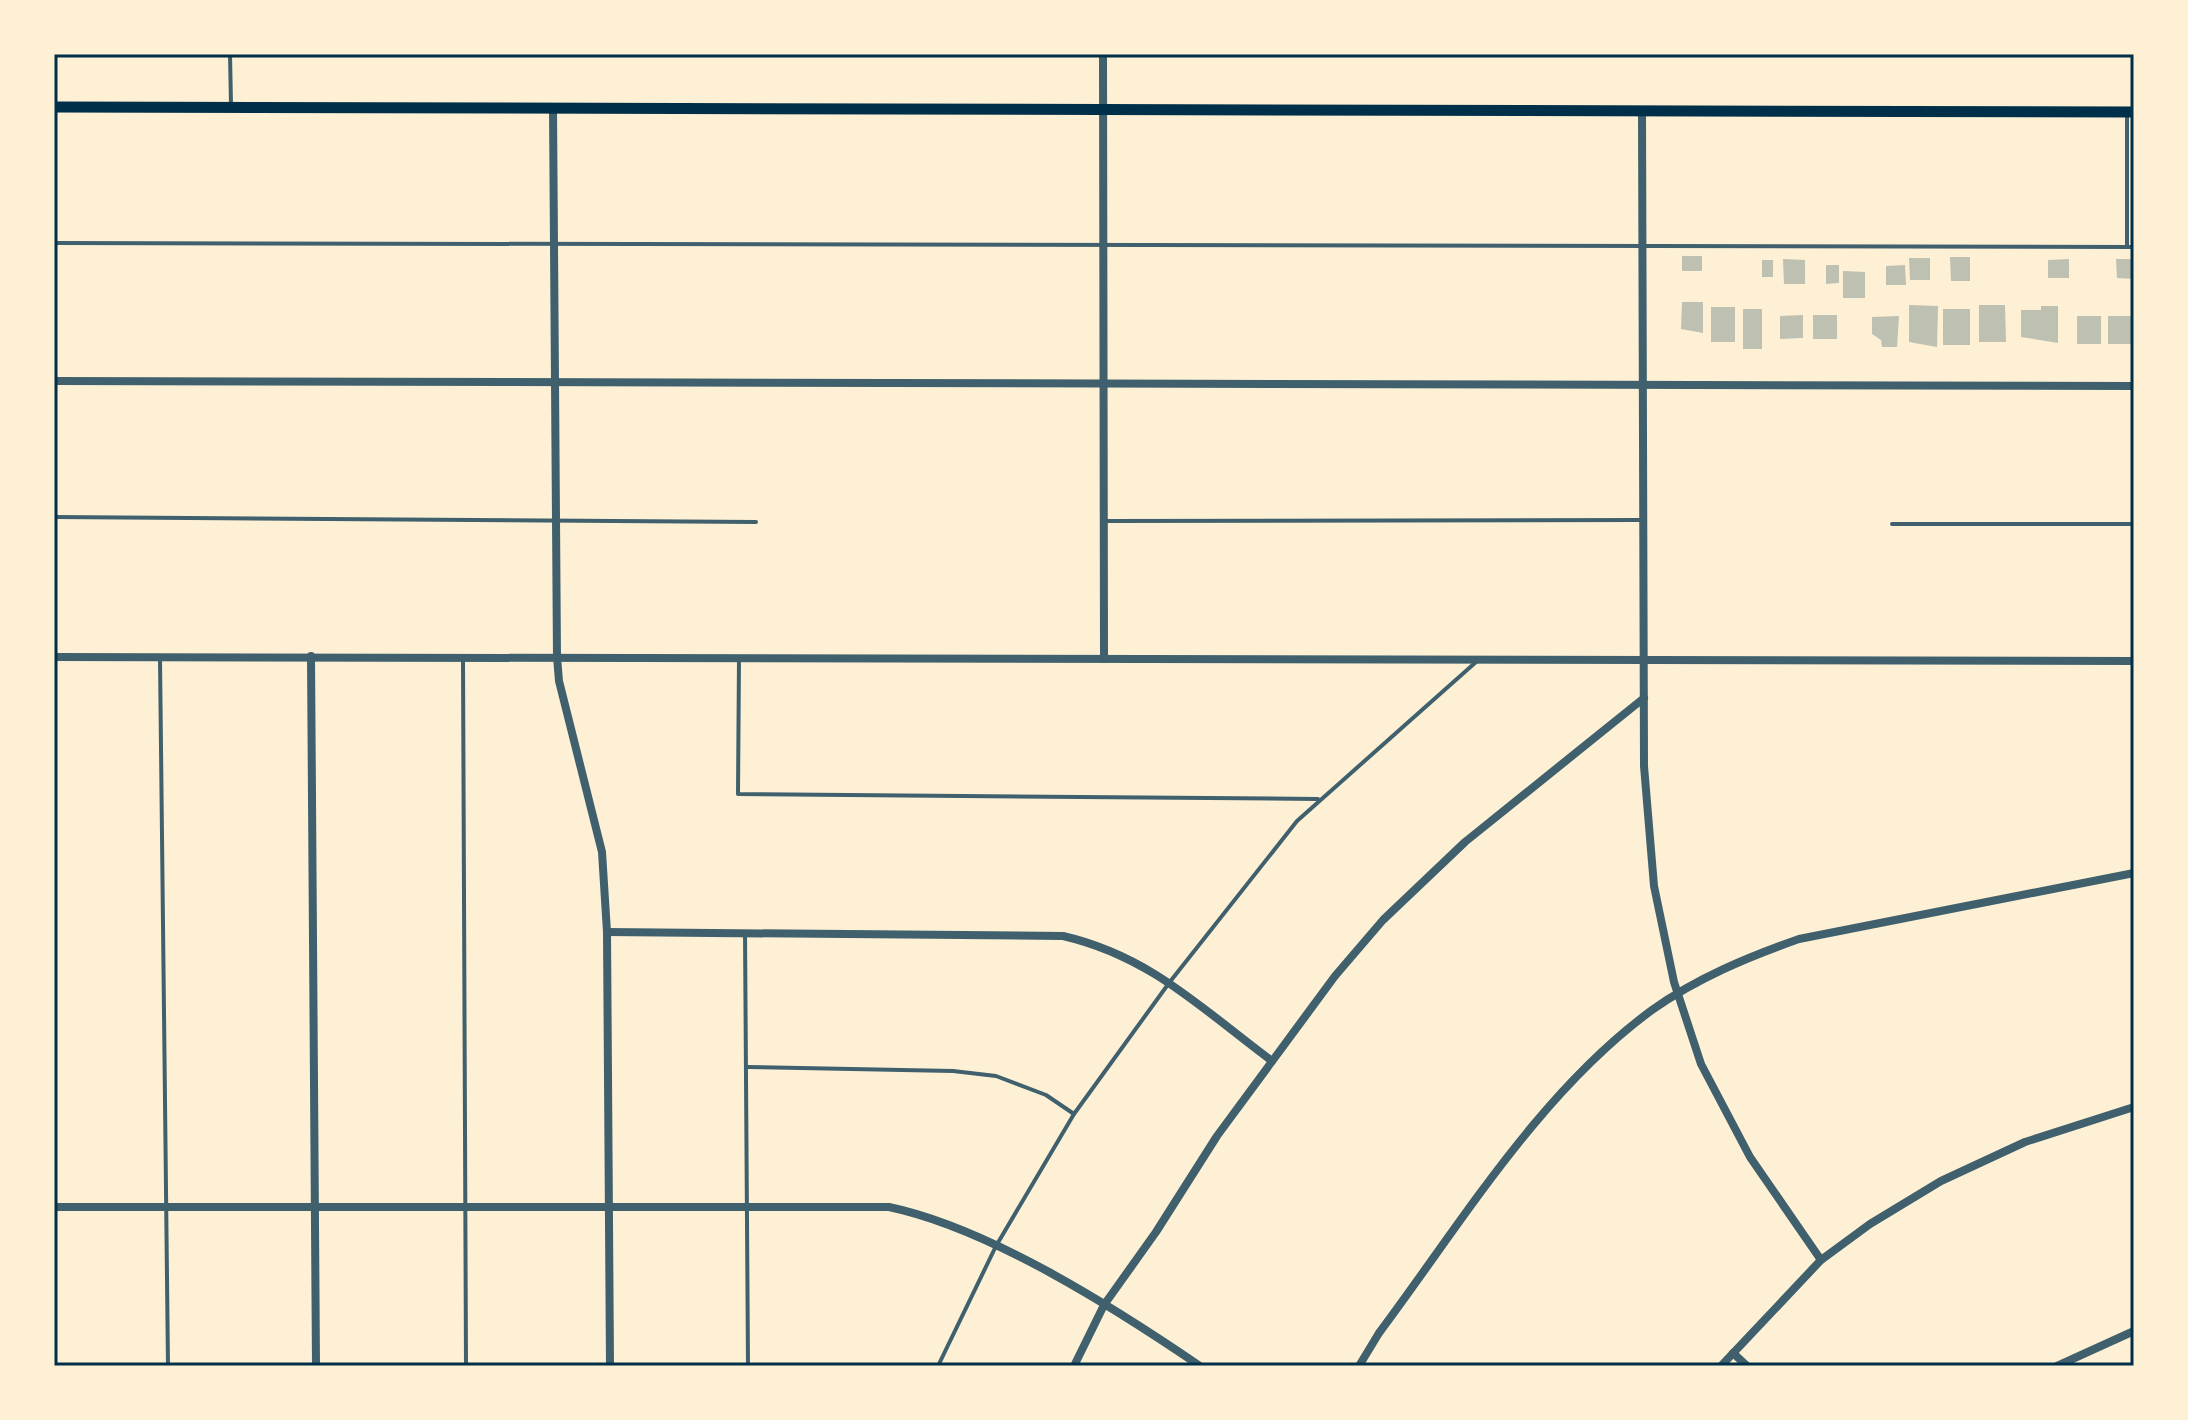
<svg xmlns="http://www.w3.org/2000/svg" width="2188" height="1420" font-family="'Archivo Narrow',sans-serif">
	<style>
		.building { fill: #bec0b2 }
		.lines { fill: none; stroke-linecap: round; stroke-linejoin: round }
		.service { stroke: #3f606c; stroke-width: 4 }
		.minor { stroke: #3f606c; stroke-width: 8 }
		.secondary { stroke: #003049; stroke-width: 11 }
		.neatline { fill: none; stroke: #003049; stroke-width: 3 }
	</style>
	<rect width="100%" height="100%" fill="#fdf0d5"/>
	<g class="building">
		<rect x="1682" y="256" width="20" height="15"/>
		<polygon points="1950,257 1970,257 1970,281 1951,281"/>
		<polygon points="1909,258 1930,258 1930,280 1910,280"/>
		<polygon points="1783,259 1805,260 1805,284 1784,284"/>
		<polygon points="2069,259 2069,278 2048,278 2048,260"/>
		<polygon points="2116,259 2134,259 2134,279 2117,278"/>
		<rect x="1762" y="260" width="11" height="17"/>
		<polygon points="1826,265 1839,265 1839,283 1826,284"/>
		<polygon points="1905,265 1906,285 1886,285 1886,266"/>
		<polygon points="1843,271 1865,272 1865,298 1843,298"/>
		<polygon points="1682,302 1703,302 1703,333 1681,329"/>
		<polygon points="1909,305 1938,306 1937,347 1909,342"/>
		<polygon points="1979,305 2005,305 2006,342 1979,342"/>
		<polygon points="2041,306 2058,306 2058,343 2021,337 2021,310 2041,310"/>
		<rect x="1711" y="307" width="24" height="35"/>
		<rect x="1743" y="309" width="19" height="40"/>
		<rect x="1943" y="309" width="27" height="36"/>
		<polygon points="1803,315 1803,338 1780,339 1780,316"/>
		<rect x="1813" y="315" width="24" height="24"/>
		<polygon points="1899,316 1897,347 1882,347 1881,340 1872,334 1872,317"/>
		<rect x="2077" y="316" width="24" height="28"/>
		<rect x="2108" y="316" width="26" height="28"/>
	</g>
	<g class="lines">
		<g class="service">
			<polyline points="230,54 231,105"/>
			<polyline points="2127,113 2127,247"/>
			<polyline points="54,243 2134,247"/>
			<polyline points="54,517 756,522"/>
			<polyline points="1106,521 1641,520"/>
			<polyline points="1892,524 2134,524"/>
			<polyline points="739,658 738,794 1318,799"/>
			<polyline points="160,659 168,1366"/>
			<polyline points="463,659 466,1366"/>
			<polyline points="745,932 748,1366"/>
			<polyline points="747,1067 953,1071 996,1076 1046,1095 1074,1114"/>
			<polyline points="938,1366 996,1246 1074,1114 1169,983 1297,821 1476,662"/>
		</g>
		<g class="minor">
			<polyline points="1103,54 1104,659"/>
			<polyline points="553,108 557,657 559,681 602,852 607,932 610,1366"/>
			<polyline points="1642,112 1644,766 1654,886 1674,982 1701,1064 1750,1157 1821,1260"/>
			<polyline points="54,381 2134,386"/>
			<polyline points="311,656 316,1366"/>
			<polyline points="54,657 2134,661"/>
			<path d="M607,932L1063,936C1150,956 1202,1009 1272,1061"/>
			<path d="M54,1207H889C989,1228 1115,1308 1200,1366"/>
			<polyline points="1733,1353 1747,1366"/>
			<polyline points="1074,1366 1104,1305 1156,1232 1217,1136 1335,976 1383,920 1465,842 1644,698"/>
			<path d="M1359,1366L1379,1333C1462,1222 1540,1092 1652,1010C1697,978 1748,957 1799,939L2134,873"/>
			<polyline points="1721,1366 1821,1260 1870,1224 1941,1181 2025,1142 2134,1107"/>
			<polyline points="2057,1366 2134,1331"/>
		</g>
		<polyline class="secondary" points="54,107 2134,112"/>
	</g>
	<rect width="2188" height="1420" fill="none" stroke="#fdf0d5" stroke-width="112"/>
	<rect x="56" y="56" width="2076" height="1308" class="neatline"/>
</svg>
